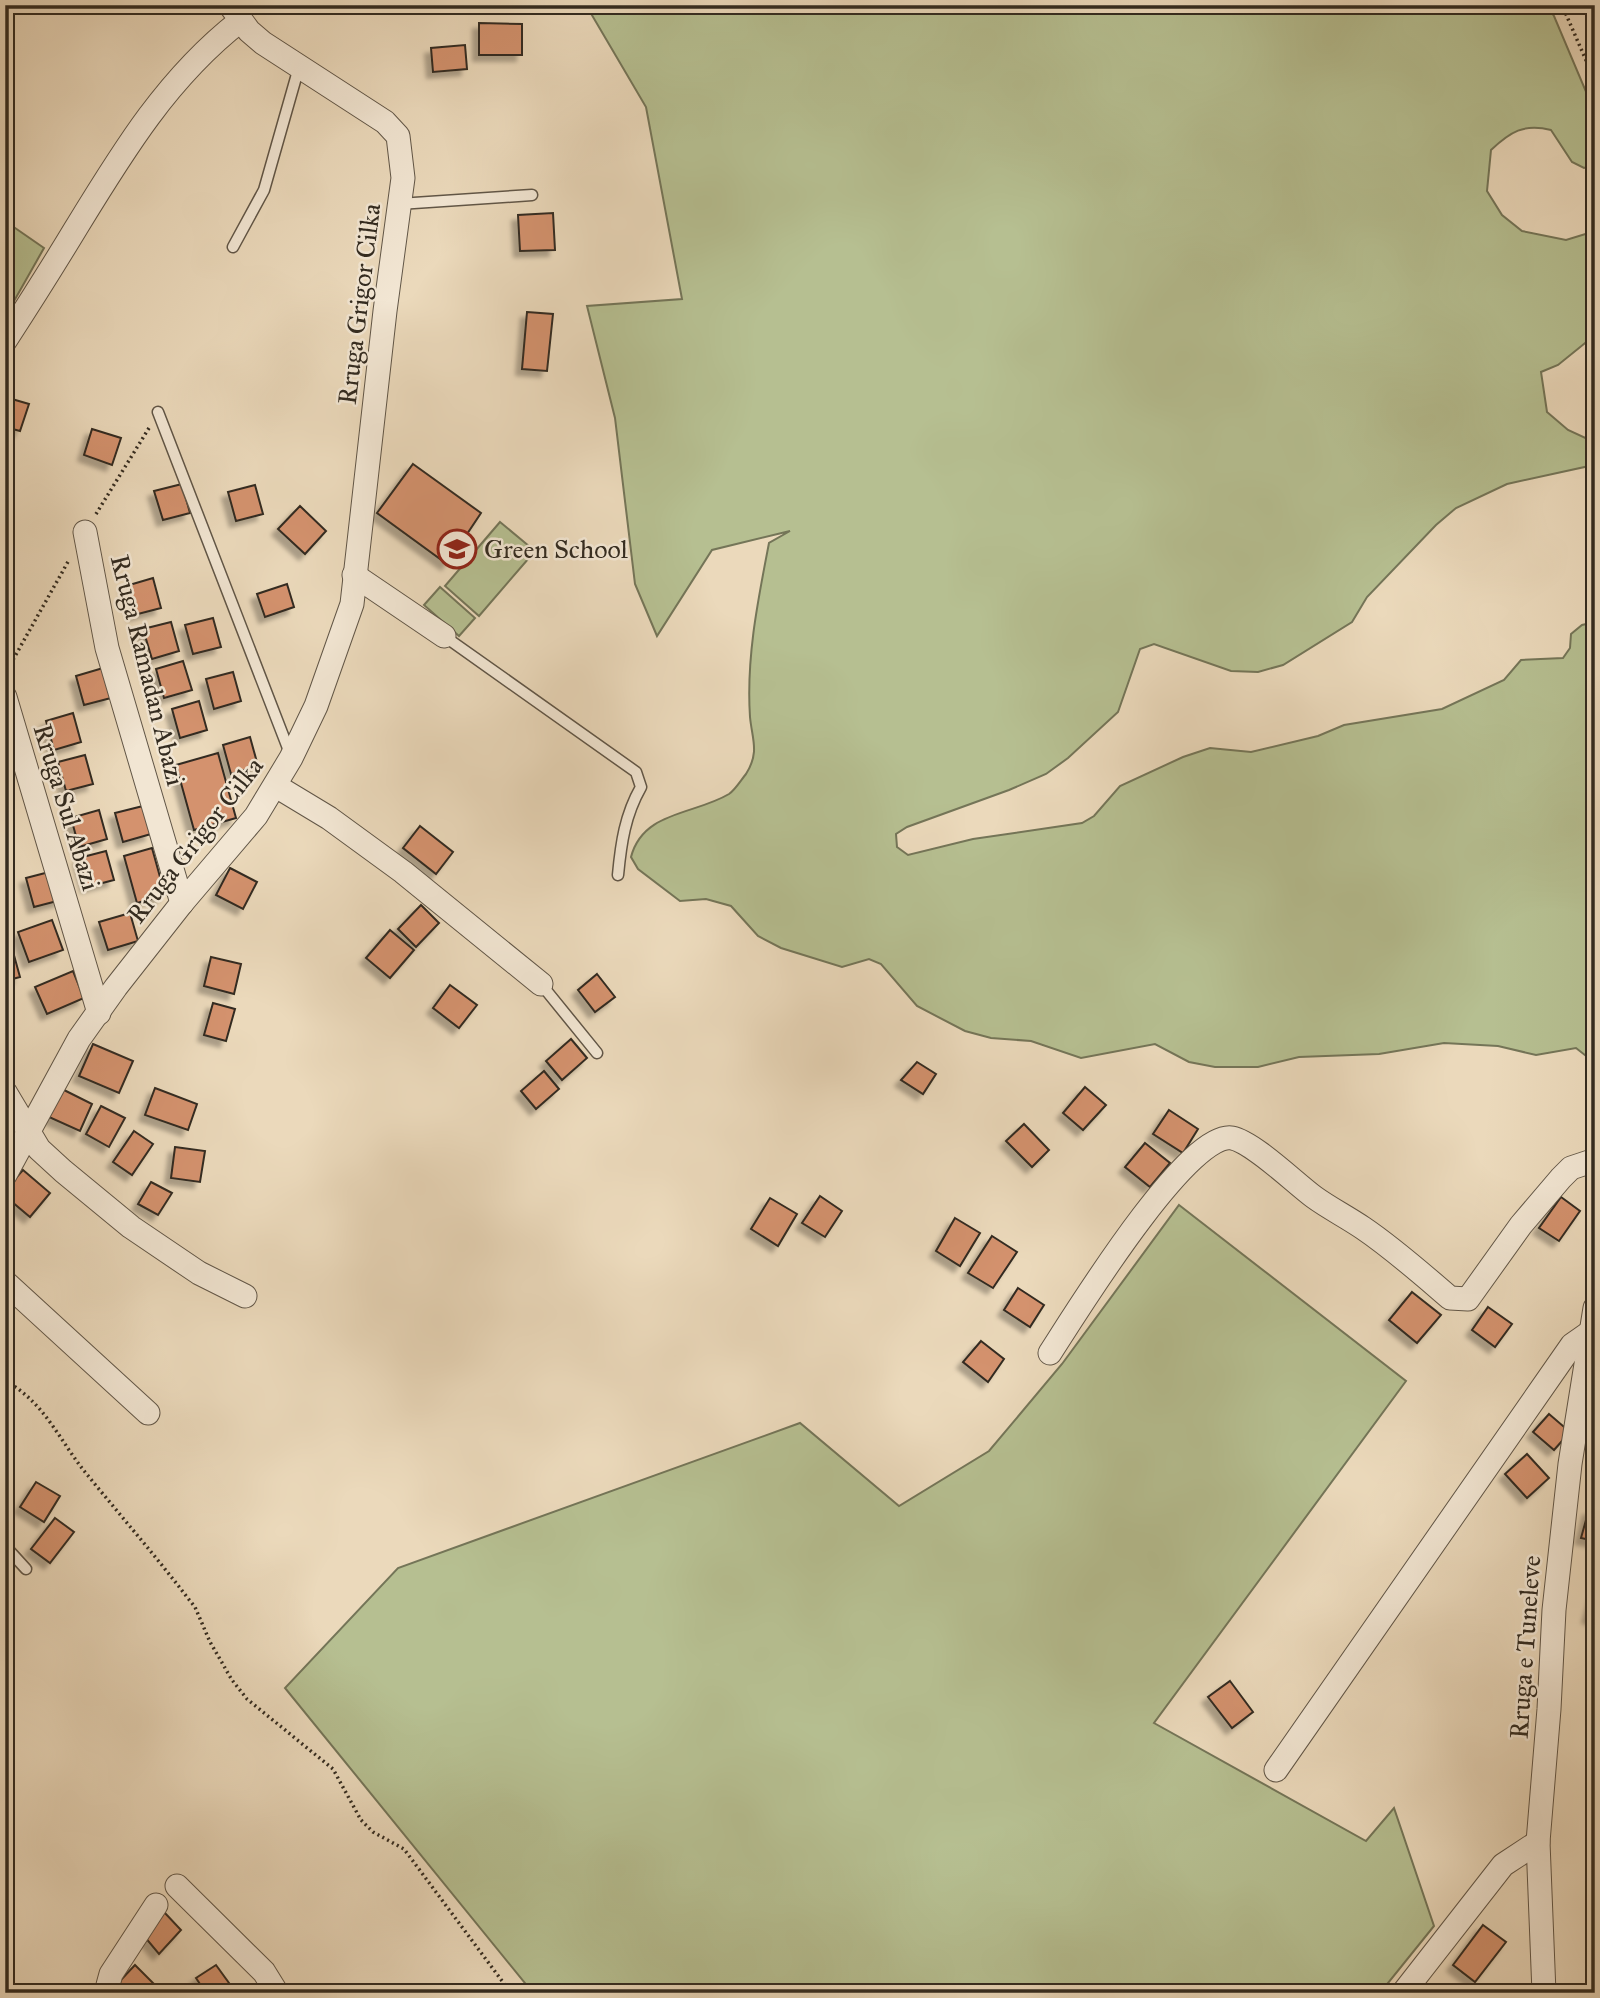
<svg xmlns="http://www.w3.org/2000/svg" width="1600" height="1998" font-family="'IM FELL Great Primer',serif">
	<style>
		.green { fill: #b6bf91; stroke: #747558; stroke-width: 2 }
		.building { fill: #d4926e; stroke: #332b20; stroke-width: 2; filter: url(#shadow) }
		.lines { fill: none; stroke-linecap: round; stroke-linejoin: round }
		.lane-casing { stroke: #615647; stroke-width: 13 }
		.street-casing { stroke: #615647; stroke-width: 25 }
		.path { stroke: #332b20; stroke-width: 3.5; stroke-dasharray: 2 3.5; stroke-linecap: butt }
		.lane { stroke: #f2e6d3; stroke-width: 10 }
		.street { stroke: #f2e6d3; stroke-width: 23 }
		.labels { text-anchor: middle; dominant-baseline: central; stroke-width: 5; stroke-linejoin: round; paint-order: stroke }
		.street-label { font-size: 26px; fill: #332b20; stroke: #f2e6d3 }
		.poi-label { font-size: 26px; fill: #332b20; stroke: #f2e6d3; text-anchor: start }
	</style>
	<defs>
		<filter id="shadow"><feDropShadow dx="-6" dy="6" stdDeviation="2" flood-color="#0004"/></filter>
	</defs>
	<rect width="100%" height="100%" fill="#ebd9bb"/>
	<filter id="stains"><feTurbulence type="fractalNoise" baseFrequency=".00286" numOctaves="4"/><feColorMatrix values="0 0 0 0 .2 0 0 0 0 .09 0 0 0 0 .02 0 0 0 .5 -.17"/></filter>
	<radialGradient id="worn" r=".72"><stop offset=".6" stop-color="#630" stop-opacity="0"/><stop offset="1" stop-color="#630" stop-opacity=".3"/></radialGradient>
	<g class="green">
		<path d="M586,5L1546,6L1554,16L1587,94L1595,126V165L1584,168L1572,162L1551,130C1524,123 1510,132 1491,150L1487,191L1502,215L1522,231L1566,240L1592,232L1595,239V335L1558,365L1541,372L1547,412L1568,430L1592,441L1595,456L1589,466L1507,484L1456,508L1436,525L1367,597L1352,622L1283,665L1258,672L1231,671L1154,644L1140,649L1118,712L1068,758L1046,774L1009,790L907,827L896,834L897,847L908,855L973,839L1082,823L1094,816L1120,786L1183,757L1210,748L1251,752L1318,736L1344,725L1442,709L1504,680L1521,660L1563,658L1570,648L1571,634L1582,625L1595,622V1063L1576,1048L1536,1055L1498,1046L1444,1043L1379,1054L1299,1057L1258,1067H1215L1189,1062L1155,1044L1081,1058L1031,1041L991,1038L965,1031L917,1006L881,964L869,959L842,967L781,948L758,936L731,906L706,899L680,901L638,869L631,857C643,811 694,815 729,794C735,790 741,780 746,774C760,752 752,739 750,717C746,658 758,600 769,543L790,531L712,550L657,636L635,584L615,418L587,306L682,299L646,107Z"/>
		<polygon points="5,221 44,248 5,317"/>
		<polygon points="500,522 535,551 479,616 445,586"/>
		<polygon points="440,587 475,618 459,636 424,605"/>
		<polygon points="1179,1205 1406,1381 1154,1723 1366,1841 1394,1808 1434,1926 1380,1993 533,1993 285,1688 398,1568 800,1423 899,1506 989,1451 1062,1364"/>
	</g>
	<g class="building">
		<polygon points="479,23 522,24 522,55 479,55"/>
		<polygon points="465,45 467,69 433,72 431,48"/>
		<polygon points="553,213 555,250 520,251 518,215"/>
		<polygon points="527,312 553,314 547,371 522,369"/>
		<polygon points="5,397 29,404 20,431 5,427"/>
		<polygon points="92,429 121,438 112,465 84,455"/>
		<polygon points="413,464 481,513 447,564 377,513"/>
		<polygon points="182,484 190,513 163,520 154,491"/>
		<polygon points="255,485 263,514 236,521 228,492"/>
		<polygon points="300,506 326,531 305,554 278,529"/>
		<polygon points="153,578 161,608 134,615 126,586"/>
		<polygon points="287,584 294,607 265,617 257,594"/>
		<polygon points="213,618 221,647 193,654 185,625"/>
		<polygon points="171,622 179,651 152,659 143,629"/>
		<polygon points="183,661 192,690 164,698 156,669"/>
		<polygon points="103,668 111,698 84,705 76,676"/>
		<polygon points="233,672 241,701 214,709 206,679"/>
		<polygon points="199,701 207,730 180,738 172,709"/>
		<polygon points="73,713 81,742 54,750 46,721"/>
		<polygon points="250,737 258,766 231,774 223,745"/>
		<polygon points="10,743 18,772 5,776 5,744"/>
		<polygon points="218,753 236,818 194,830 176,765"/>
		<polygon points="85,755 93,784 66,791 58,762"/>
		<polygon points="143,806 151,834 123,842 115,813"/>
		<polygon points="99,810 107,839 79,847 71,818"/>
		<polygon points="420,826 453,852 436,874 403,848"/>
		<polygon points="152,848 165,895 137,903 124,856"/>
		<polygon points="106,851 114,880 87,887 79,858"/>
		<polygon points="230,868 257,882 243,909 216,895"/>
		<polygon points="53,871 61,900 34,907 26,878"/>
		<polygon points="421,905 439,923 416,947 398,929"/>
		<polygon points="130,913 138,941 108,950 99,922"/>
		<polygon points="52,920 63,950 29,962 18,932"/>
		<polygon points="390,930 414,950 390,978 366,958"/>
		<polygon points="12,948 20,977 5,981 5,950"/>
		<polygon points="211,957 241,964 234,994 204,986"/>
		<polygon points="73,971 84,998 47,1014 35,987"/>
		<polygon points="597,974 615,997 595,1012 578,990"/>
		<polygon points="450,985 477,1005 459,1028 433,1008"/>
		<polygon points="213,1003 235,1009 226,1041 204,1035"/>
		<polygon points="571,1039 587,1058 562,1080 546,1061"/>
		<polygon points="93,1044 133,1061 119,1093 79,1076"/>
		<polygon points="917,1062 936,1074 923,1094 901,1080"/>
		<polygon points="544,1071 559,1089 536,1109 521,1091"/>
		<polygon points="1085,1087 1106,1105 1083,1130 1063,1113"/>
		<polygon points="155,1088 197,1104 188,1130 145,1115"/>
		<polygon points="62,1089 92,1104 80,1131 49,1117"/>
		<polygon points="101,1106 125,1118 109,1147 86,1134"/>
		<polygon points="1169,1110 1198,1129 1183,1153 1153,1134"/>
		<polygon points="1024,1124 1049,1150 1032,1167 1006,1141"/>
		<polygon points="134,1131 153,1144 132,1175 113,1162"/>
		<polygon points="1145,1143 1170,1163 1150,1187 1125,1167"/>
		<polygon points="175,1147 205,1151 200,1182 171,1178"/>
		<polygon points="23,1170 50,1193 30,1217 5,1196 5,1190"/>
		<polygon points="151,1182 172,1193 158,1215 138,1204"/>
		<polygon points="820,1196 842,1211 825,1237 802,1223"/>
		<polygon points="1561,1197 1580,1211 1559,1241 1539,1228"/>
		<polygon points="770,1198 797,1214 778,1246 751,1229"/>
		<polygon points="955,1218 980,1233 960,1266 936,1251"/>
		<polygon points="992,1236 1017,1252 993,1288 968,1273"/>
		<polygon points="1018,1288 1044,1305 1030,1327 1004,1310"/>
		<polygon points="1412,1292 1441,1315 1417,1343 1389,1320"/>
		<polygon points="1488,1307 1512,1324 1495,1347 1472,1330"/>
		<polygon points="981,1341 1004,1359 988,1382 963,1362"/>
		<polygon points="1549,1414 1570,1432 1554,1450 1533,1432"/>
		<polygon points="1527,1454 1549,1478 1527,1498 1505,1474"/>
		<polygon points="36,1482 60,1496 44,1522 20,1507"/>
		<polygon points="1589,1509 1595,1511 1595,1541 1581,1538"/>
		<polygon points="55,1518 74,1532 50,1563 31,1549"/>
		<polygon points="1595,1593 1595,1619 1588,1617"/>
		<polygon points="1230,1681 1253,1712 1232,1728 1208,1697"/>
		<polygon points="164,1912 181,1930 159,1954 144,1936"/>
		<polygon points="1483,1925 1506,1942 1475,1982 1453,1965"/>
		<polygon points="135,1965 154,1984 145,1993 128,1993 118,1983"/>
		<polygon points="216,1965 234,1990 231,1993 206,1993 196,1978"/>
		<polygon points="34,1986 49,1993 31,1993"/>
	</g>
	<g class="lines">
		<defs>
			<g id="lane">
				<polyline points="399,204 532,195"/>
				<polyline points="233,247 264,190 299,67"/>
				<polyline points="158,412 291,756"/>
				<path d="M444,636L636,772L641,787C625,815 621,843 618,875"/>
				<polyline points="541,984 597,1053"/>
				<polyline points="5,1546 26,1569"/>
			</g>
			<g id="street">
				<path d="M5,341C29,304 53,266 76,228C123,151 168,77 240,21"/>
				<polyline points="85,532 107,648 182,903"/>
				<polyline points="354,575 444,636"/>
				<polyline points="5,697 99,1013"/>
				<polyline points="276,786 329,818 403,872 541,984"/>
				<polyline points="5,1092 39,1149 63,1171 131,1227 199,1273 245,1296"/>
				<polyline points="5,1175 79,1039 116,987 182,903 256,816 291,758 316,706 352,604 385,311 403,178 398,136 385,122 263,43 249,31 230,5"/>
				<polyline points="5,1282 148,1413"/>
				<path d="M1050,1353C1074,1316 1188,1130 1232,1138C1253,1142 1295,1183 1314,1197C1329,1208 1347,1217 1363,1228C1394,1249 1422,1274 1450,1298L1468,1299L1521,1225L1561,1178L1571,1168L1595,1160"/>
				<polyline points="1276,1770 1572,1345 1592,1331"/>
				<polyline points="177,1886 264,1972 277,1993"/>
				<polyline points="110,1993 108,1985 111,1974 156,1905"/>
				<polyline points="1403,1993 1503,1865 1538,1842"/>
				<polyline points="1544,1993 1538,1842 1549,1709 1554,1610 1570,1464 1595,1308"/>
			</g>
		</defs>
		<use href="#lane" class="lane-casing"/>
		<use href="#street" class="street-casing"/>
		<g class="path">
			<polyline points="1559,5 1565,12 1595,81"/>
			<polyline points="96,514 149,428"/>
			<polyline points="5,674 69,560"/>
			<path d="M5,1381C43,1400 60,1441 85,1472C119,1514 154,1554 187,1597L195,1607L210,1642L232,1680L247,1699L333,1769L361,1820L373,1832L404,1849L511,1993"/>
		</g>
		<use href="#lane" class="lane"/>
		<use href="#street" class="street"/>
	</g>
	<defs>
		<symbol id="school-ring" viewBox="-11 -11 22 22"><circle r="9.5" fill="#f2e6d3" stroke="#8f2418" stroke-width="1.5"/><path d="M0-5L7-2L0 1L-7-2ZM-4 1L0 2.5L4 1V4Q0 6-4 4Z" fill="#8f2418"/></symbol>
	</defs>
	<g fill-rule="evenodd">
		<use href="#school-ring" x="435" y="527" width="44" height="44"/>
	</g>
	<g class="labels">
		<g class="street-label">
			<text transform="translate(359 304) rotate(-83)">Rruga Grigor Cilka</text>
			<text transform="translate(148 670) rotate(76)">Rruga Ramadan Abazi</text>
			<text transform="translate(67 807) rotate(73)">Rruga Sul Abazi</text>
			<text transform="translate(195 840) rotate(-52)">Rruga Grigor Cilka</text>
			<text transform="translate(1525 1647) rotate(-86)">Rruga e Tuneleve</text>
		</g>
		<g class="poi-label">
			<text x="484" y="549">Green School</text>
		</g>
	</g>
	<rect width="1600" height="1998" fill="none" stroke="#ebd9bb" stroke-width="28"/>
	<rect x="7" y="7" width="1586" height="1984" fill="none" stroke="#332b20" stroke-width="3.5"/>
	<rect x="14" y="14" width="1572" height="1970" fill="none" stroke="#332b20" stroke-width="2"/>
	<rect width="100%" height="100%" filter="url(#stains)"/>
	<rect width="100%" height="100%" fill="url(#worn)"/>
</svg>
